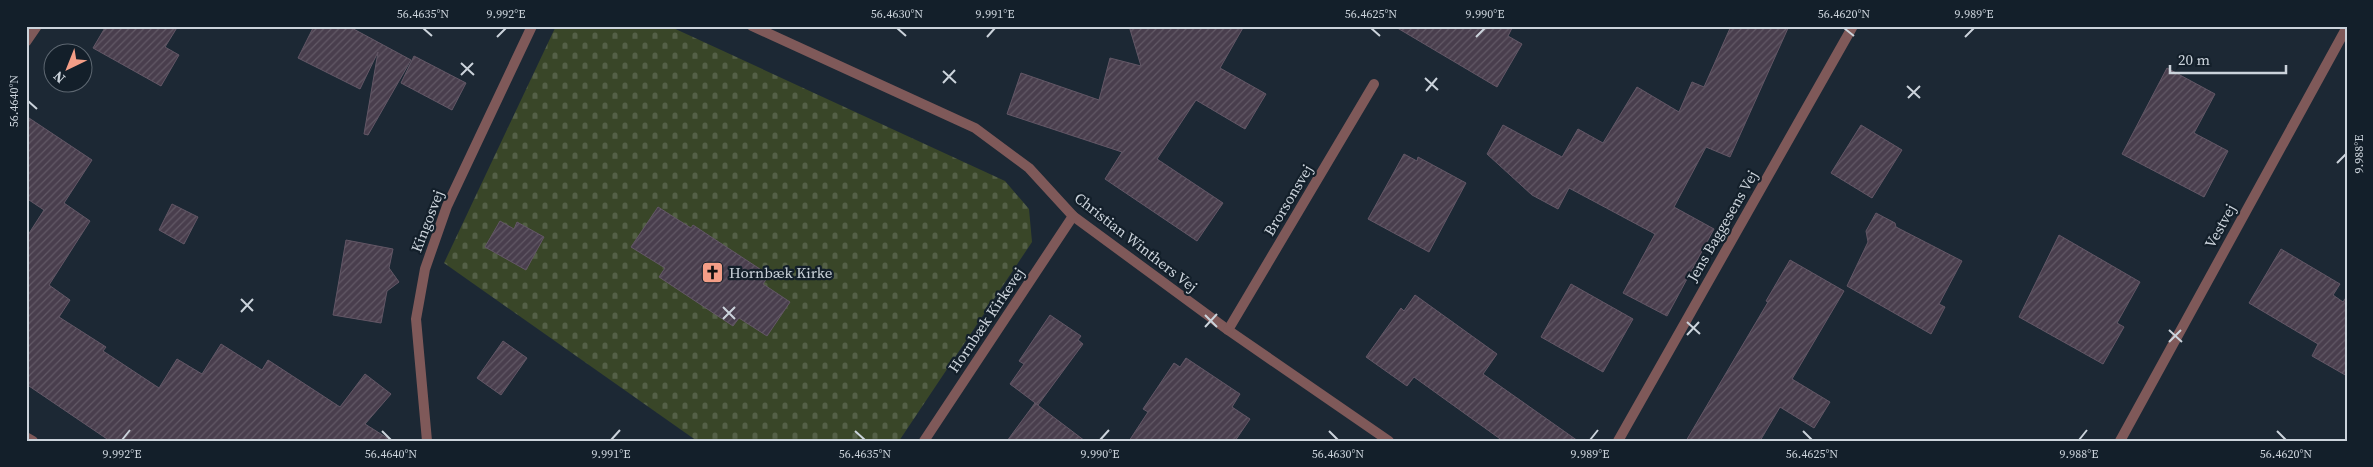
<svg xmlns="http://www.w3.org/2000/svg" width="2373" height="467" font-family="'Source Serif 4',serif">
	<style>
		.cemetery { fill: url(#cemetery-stones) }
		.building { fill: url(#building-hatch); stroke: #635766 }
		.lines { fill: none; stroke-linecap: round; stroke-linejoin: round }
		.minor { stroke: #7f5959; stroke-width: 10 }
		.ticks { fill: none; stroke: #cbd3db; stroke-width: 2 }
		.labels { text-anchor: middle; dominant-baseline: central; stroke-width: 4.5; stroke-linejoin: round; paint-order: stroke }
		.street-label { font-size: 15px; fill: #cbd3db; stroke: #131f2a }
		.poi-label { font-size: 15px; fill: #cbd3db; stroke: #131f2a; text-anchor: start }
		.neatline { fill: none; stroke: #cbd3db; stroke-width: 2 }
		.ticks-label { font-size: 12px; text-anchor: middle; fill: #cbd3db }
	</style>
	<defs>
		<pattern id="cemetery-stones" width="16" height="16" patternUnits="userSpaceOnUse" patternTransform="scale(1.25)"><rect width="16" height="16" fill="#394628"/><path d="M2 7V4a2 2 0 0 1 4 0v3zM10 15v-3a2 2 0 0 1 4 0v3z" fill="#546047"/></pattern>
		<pattern id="building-hatch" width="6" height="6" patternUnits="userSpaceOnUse" patternTransform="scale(1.25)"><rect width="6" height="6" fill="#493e4d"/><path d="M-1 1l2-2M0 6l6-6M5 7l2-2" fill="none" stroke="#625966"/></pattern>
	</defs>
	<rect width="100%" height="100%" fill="#1c2834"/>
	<polygon class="cemetery" points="556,26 669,26 1005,181 1029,209 1032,242 899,441 697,441 444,263"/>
	<g class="building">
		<polygon points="106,26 178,26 165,47 179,55 161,86 93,48"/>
		<polygon points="314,26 348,26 411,60 368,135 364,134 378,52 360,89 298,58"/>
		<polygon points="1129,26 1244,26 1220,68 1266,94 1245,129 1196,100 1157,159 1223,203 1197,241 1105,179 1122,152 1007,114 1021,73 1099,100 1110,58 1141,66"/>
		<polygon points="1394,26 1513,26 1508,36 1522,44 1497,87"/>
		<polygon points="1731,26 1789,26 1730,157 1706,147 1674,207 1714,229 1667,316 1623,293 1655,234 1569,188 1558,209 1532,195 1487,154 1503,125 1562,157 1578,129 1603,143 1637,87 1679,112 1692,82 1704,87"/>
		<polygon points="414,56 466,83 452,110 401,83"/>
		<polygon points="2167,68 2215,94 2194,133 2228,151 2204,197 2122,154"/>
		<polygon points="26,116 92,160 64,203 90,221 49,285 70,300 59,317 106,347 103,351 159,388 177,359 202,374 221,344 262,370 268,360 340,407 365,374 391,394 365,424 392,441 110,441 26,384 26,238 44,210 26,198"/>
		<polygon points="1861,125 1902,150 1872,198 1831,173"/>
		<polygon points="1404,154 1417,161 1418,157 1466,183 1429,252 1368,219"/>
		<polygon points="172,204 198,217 184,244 159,230"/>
		<polygon points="658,207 691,228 693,225 769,275 763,284 790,302 767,336 739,318 733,326 659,277 665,268 631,247"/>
		<polygon points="1876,213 1895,223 1896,227 1962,261 1939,304 1945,307 1931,334 1847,286 1868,242 1866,231"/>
		<polygon points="500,221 514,229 517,222 544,237 526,270 485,247"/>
		<polygon points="2059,235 2140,282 2117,323 2124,327 2103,364 2019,317"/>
		<polygon points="346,240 393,249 389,268 399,282 387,291 381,323 333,315"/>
		<polygon points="2281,249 2340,284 2333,295 2343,302 2347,296 2347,376 2312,356 2318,344 2249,303"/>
		<polygon points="1790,260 1844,291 1792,379 1830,402 1814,428 1780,407 1760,441 1686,441 1768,302 1766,301"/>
		<polygon points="1571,284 1633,319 1603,372 1541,337"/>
		<polygon points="1415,295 1497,354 1483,374 1578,441 1503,441 1414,377 1407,386 1366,357 1401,308 1404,311"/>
		<polygon points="1050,315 1081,336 1078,340 1083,344 1038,405 1010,384 1024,364 1019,361"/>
		<polygon points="503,341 527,358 501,395 477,378"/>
		<polygon points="1186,358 1240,394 1232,407 1250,419 1235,441 1129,441 1148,412 1143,409 1174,363 1180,367"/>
		<polygon points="1035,403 1085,441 1007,441"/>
	</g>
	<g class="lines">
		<g class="minor">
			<polyline points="752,26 975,128 1029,168 1073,216 1228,330 1389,441"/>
			<polyline points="26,42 37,26"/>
			<polyline points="1228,330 1374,84"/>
			<polyline points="26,437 33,441"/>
			<polyline points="427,441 416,319 425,269 447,206 532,26"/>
			<polyline points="924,441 1073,216"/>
			<polyline points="1618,441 1853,26"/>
			<polyline points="2120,441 2347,27"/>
		</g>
	</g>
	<path class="ticks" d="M423,28L432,36M897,28L906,36M1371,28L1380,36M1844,28L1854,36M497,37L506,28M987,37L995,28M1476,37L1485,28M1965,37L1974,28M461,63L474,75M943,71L956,83M461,75L473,63M1425,78L1438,90M943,83L955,70M1907,86L1920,98M1426,91L1437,78M1908,98L1920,86M28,101L37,109M2337,163L2346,154M241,299L253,311M723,307L735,319M241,312L253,299M1205,315L1217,327M723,319L735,307M1687,322L1700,334M1205,327L1217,314M2169,330L2182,342M1687,335L1699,322M2169,342L2181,330M382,431L391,440M855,431L865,440M1329,431L1338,440M1803,431L1812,440M2277,431L2286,440M122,440L130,430M611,440L620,430M1100,440L1109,430M1590,440L1598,430M2079,440L2087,430"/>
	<defs>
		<symbol id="church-square" viewBox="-11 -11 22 22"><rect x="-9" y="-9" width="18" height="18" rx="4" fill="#f49e87" stroke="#131f2a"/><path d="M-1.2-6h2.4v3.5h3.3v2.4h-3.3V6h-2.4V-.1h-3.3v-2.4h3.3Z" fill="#111"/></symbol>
	</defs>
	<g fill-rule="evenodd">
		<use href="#church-square" x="700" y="260" width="25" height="25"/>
	</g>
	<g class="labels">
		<g class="street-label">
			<text transform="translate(1288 200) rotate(-59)">Brorsonsvej</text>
			<text transform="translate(427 221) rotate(-69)">Kingosvej</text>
			<text transform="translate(1722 226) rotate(-60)">Jens Baggesens Vej</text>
			<text transform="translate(2220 226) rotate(-61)">Vestvej</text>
			<text transform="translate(1136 242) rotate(38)">Christian Winthers Vej</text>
			<text transform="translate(986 320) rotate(-56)">Hornbæk Kirkevej</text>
		</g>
		<g class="poi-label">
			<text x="729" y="272">Hornbæk Kirke</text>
		</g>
	</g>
	<rect width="2373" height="467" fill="none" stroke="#131f2a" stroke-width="55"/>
	<g transform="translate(68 68) rotate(223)"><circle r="24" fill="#131f2a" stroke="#5d6771"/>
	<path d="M0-4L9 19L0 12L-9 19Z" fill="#f49e87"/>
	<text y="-8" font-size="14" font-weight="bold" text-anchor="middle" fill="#cbd3db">N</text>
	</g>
	<path d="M2170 65v8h116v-8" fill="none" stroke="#cbd3db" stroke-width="2.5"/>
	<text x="2178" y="65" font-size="15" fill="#cbd3db" stroke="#131f2a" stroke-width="4" paint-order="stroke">20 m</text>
	<rect x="28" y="28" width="2318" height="412" class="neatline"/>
	<g class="ticks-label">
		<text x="423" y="18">56.4635°N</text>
		<text x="506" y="18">9.992°E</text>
		<text x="897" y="18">56.4630°N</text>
		<text x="995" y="18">9.991°E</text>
		<text x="1371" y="18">56.4625°N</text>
		<text x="1485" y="18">9.990°E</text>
		<text x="1844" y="18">56.4620°N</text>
		<text x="1974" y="18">9.989°E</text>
		<text transform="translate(14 101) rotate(-90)" y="4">56.4640°N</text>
		<text transform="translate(2359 154) rotate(-90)" y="4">9.988°E</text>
		<text x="122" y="458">9.992°E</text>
		<text x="391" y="458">56.4640°N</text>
		<text x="611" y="458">9.991°E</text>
		<text x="865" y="458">56.4635°N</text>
		<text x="1100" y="458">9.990°E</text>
		<text x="1338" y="458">56.4630°N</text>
		<text x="1590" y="458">9.989°E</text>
		<text x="1812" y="458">56.4625°N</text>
		<text x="2079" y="458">9.988°E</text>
		<text x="2286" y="458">56.4620°N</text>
	</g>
</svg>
